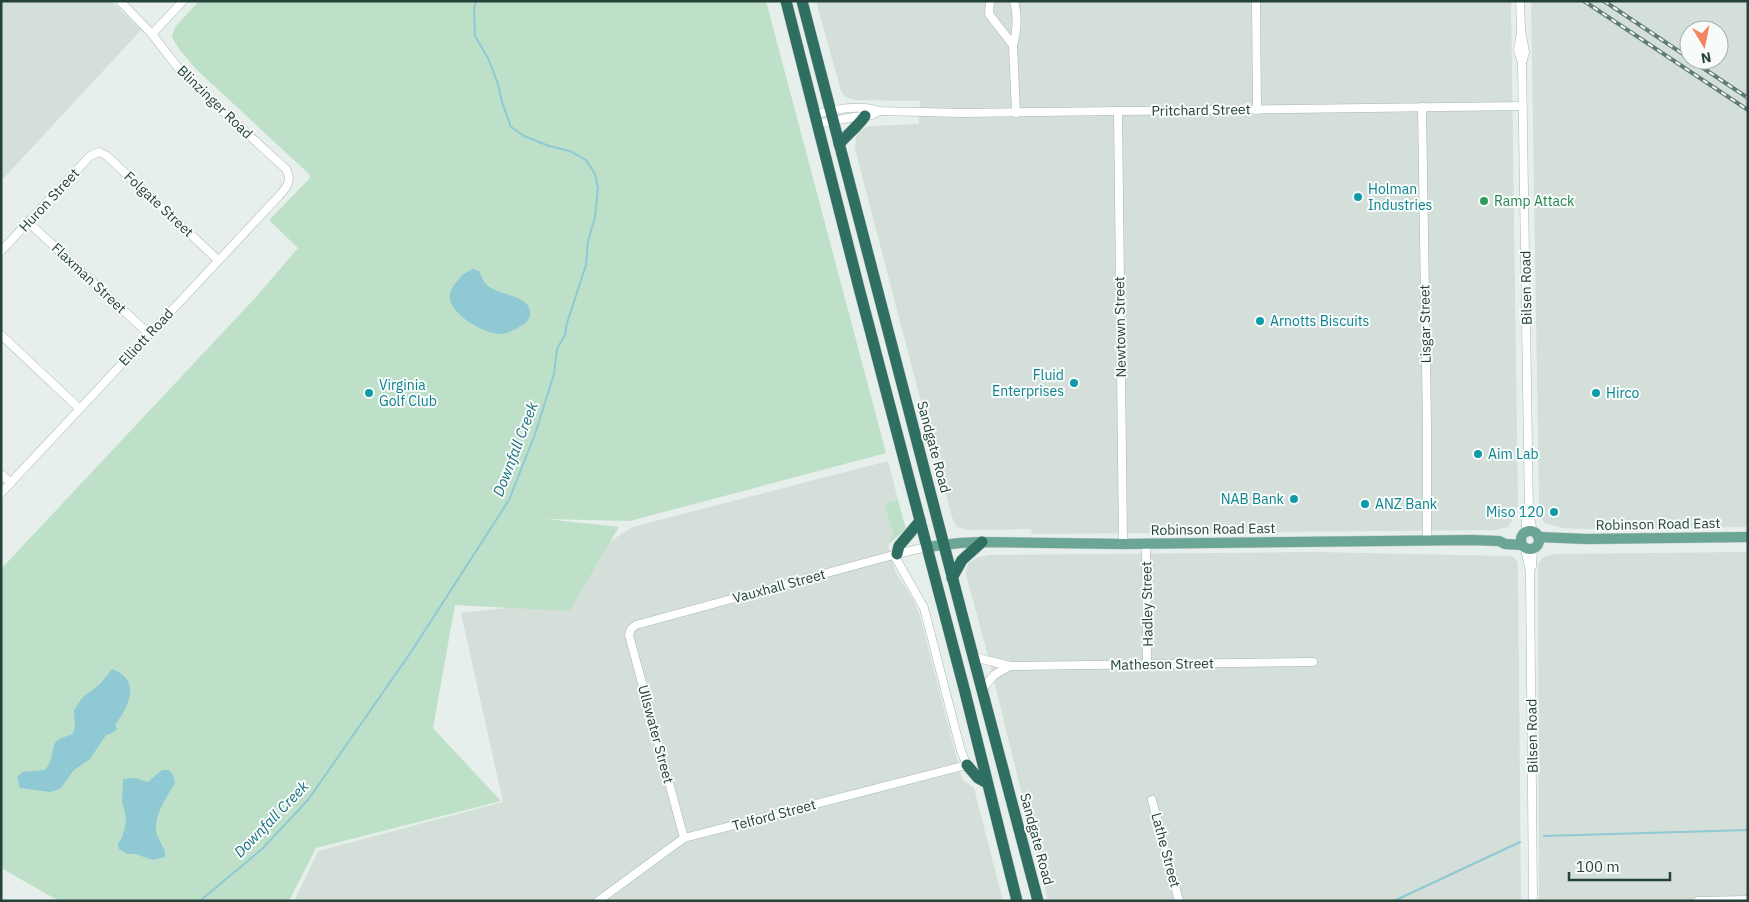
<svg xmlns="http://www.w3.org/2000/svg" width="1749" height="902" font-family="'IBM Plex Sans',sans-serif">
	<style>
		.built { fill: #d4dfda; fill-rule: evenodd }
		.green { fill: #bfe0c8 }
		.water { fill: #8ec9d4 }
		.lines { fill: none; stroke-linecap: round; stroke-linejoin: round }
		.stream { stroke: #8ec9d4; stroke-width: 2 }
		.minor-casing { stroke: #a8b8b2; stroke-width: 9 }
		.major-casing { stroke: #c2cac8; stroke-width: 11 }
		.highway-casing { stroke: #c2cac8; stroke-width: 12 }
		.minor { stroke: #fff; stroke-width: 8 }
		.major { stroke: #6aa596; stroke-width: 10 }
		.highway { stroke: #2f6f62; stroke-width: 11 }
		.rail-casing { stroke: #5f7d75; stroke-width: 4 }
		.rail { stroke: #f7fbf9; stroke-width: 2; stroke-dasharray: 5.5; stroke-linecap: butt }
		.culture-dot { fill: #0f9aa8; stroke: #f7fbf9; stroke-width: 2 }
		.leisure-dot { fill: #2e9e5b; stroke: #f7fbf9; stroke-width: 2 }
		.labels { text-anchor: middle; dominant-baseline: central; stroke-width: 4; stroke-linejoin: round; paint-order: stroke }
		.street-label { font-size: 14px; fill: #24423a; stroke: #f7fbf9 }
		.culture-label { font-size: 14px; fill: #0d838f; stroke: #f7fbf9; text-anchor: start }
		.leisure-label { font-size: 14px; fill: #27864d; stroke: #f7fbf9; text-anchor: start }
		.water-label { font-size: 15px; font-style: italic; fill: #1c6f80; stroke: #f7fbf9 }
	</style>
	<rect width="100%" height="100%" fill="#e6efeb"/>
	<g class="built">
		<polygon points="1,1 111,1 141,30 1,181"/>
		<polygon points="816,1 1511,1 1518,506 1511,522 1508,527 1496,530 1032,534 1031,529 966,530 957,527 953,520 939,471 855,149 856,138 860,130 870,126 919,124 920,101 856,100 845,97 841,91"/>
		<path d="M1531,1H1748V527L1582,529L1563,528L1547,524L1541,519L1539,501ZM1689,30H1719V60H1689Z"/>
		<polygon points="888,461 898,500 884,504 893,535 888,545 895,571 914,601 920,616 962,779 974,788 1003,901 294,901 318,851 503,802 461,613 541,604 590,555 632,527"/>
		<polygon points="1315,552 1507,556 1513,557 1517,561 1518,566 1521,901 1048,901 987,652 966,575 967,566 970,562 979,557 990,555"/>
		<polygon points="1748,552 1748,901 1539,901 1538,565 1542,558 1552,554"/>
	</g>
	<g class="green">
		<polygon points="199,1 766,1 886,453 630,521 546,519 619,527 569,611 455,605 433,728 501,801 316,848 289,901 59,901 1,868 1,569 256,297 298,248 269,220 310,178 309,174 196,69 179,49 172,37 175,27"/>
		<polygon points="898,500 906,529 888,545 893,534 884,504"/>
	</g>
	<g class="water">
		<path d="M473,269L479,271C481,276 483,281 487,285C497,295 528,295 530,311C531,319 526,323 521,326C514,330 507,334 499,334C483,333 446,313 450,293C451,289 455,284 458,280C463,274 466,272 473,269Z"/>
		<path d="M112,669C142,680 129,706 115,725L117,729L114,732L106,735L90,759L74,770L60,789L50,792L20,788L17,777L22,772L45,770C54,759 51,751 55,743C58,738 68,736 73,734L75,725L74,710L82,698L100,684Z"/>
		<path d="M162,770H169L173,775L175,783C167,797 152,817 157,835C160,843 166,848 165,857L153,860L135,854H127L119,849L118,843L122,838L126,822L125,812L122,802L123,779L135,778L148,782Z"/>
	</g>
	<g class="lines">
		<g class="stream">
			<polyline points="1544,836 1748,830"/>
			<polyline points="200,901 262,849 308,800 411,652 509,500 535,434 554,374 557,349 565,335 567,323 586,265 588,241 595,217 598,188 595,174 586,160 570,151 549,146 524,136 511,127 502,102 498,84 488,58 475,36 474,8 476,1"/>
			<polyline points="1394,901 1520,842"/>
		</g>
		<defs>
			<g id="minor">
				<polyline points="990,1 989,14 1013,45"/>
				<path d="M1014,1C1018,15 1017,31 1013,45L1016,113"/>
				<polyline points="1256,1 1257,110"/>
				<polyline points="1520,1 1521,30 1525,52 1522,63 1529,513 1533,532"/>
				<polyline points="1521,33 1518,50 1522,63"/>
				<polyline points="152,34 183,1"/>
				<polyline points="1422,107 1427,427 1427,541"/>
				<polyline points="1118,111 1123,544"/>
				<path d="M815,114C835,110 859,104 879,111L962,113L1523,106"/>
				<polyline points="817,124 854,117 872,115 879,111"/>
				<polyline points="28,222 149,334"/>
				<polyline points="1,251 90,156 99,152 107,156 218,260"/>
				<polyline points="1,335 80,409"/>
				<polyline points="1,474 11,483"/>
				<path d="M1,493L278,197C286,188 293,181 286,169L192,83L175,64L152,34L120,1"/>
				<polyline points="1526,532 1526,520 1529,513"/>
				<polyline points="1146,543 1147,664"/>
				<polyline points="1525,549 1530,572 1533,901"/>
				<polyline points="1530,571 1532,566 1533,549"/>
				<polyline points="973,657 1010,666 1313,662"/>
				<polyline points="982,690 994,675 1010,666"/>
				<polyline points="1152,800 1179,901"/>
				<polyline points="684,838 629,635 631,629 636,625 897,554 927,547"/>
				<polyline points="598,901 684,838 967,765 961,751 924,608 894,555"/>
				<polyline points="1698,901 1748,900"/>
			</g>
			<g id="major">
				<circle cx="1530" cy="540" r="9"/>
				<polyline points="1538,537 1587,539 1748,537"/>
				<polyline points="927,547 960,543 982,542 1123,544 1471,540 1499,541 1505,544 1522,545"/>
			</g>
			<g id="highway">
				<polyline points="786,1 859,288 965,692 1017,901"/>
				<polyline points="802,1 969,641 1038,901"/>
				<path d="M839,144C848,134 858,126 865,116"/>
				<polyline points="897,554 899,546 920,521"/>
				<polyline points="952,578 962,560 982,542"/>
				<polyline points="967,765 978,778 987,783"/>
			</g>
		</defs>
		<use href="#minor" class="minor-casing"/>
		<use href="#major" class="major-casing"/>
		<use href="#highway" class="highway-casing"/>
		<use href="#minor" class="minor"/>
		<use href="#major" class="major"/>
		<use href="#highway" class="highway"/>
		<defs>
			<g id="rail">
				<polyline points="1584,1 1748,110"/>
				<polyline points="1604,1 1689,58"/>
				<polyline points="1691,60 1748,98"/>
			</g>
		</defs>
		<use href="#rail" class="rail-casing"/>
		<use href="#rail" class="rail"/>
	</g>
	<g class="culture-dot">
		<circle cx="1358" cy="197" r="5"/>
		<circle cx="1260" cy="321" r="5"/>
		<circle cx="1074" cy="383" r="5"/>
		<circle cx="369" cy="393" r="5"/>
		<circle cx="1596" cy="393" r="5"/>
		<circle cx="1478" cy="454" r="5"/>
		<circle cx="1294" cy="499" r="5"/>
		<circle cx="1365" cy="504" r="5"/>
		<circle cx="1554" cy="512" r="5"/>
	</g>
	<circle class="leisure-dot" cx="1484" cy="201" r="5"/>
	<g class="labels">
		<g class="street-label">
			<text transform="translate(215 102) rotate(44)">Blinzinger Road</text>
			<text transform="translate(1201 110) rotate(-1)">Pritchard Street</text>
			<text transform="translate(49 200) rotate(-47)">Huron Street</text>
			<text transform="translate(159 204) rotate(43)">Folgate Street</text>
			<text transform="translate(89 278) rotate(43)">Flaxman Street</text>
			<text transform="translate(1526 288) rotate(-91)">Bilsen Road</text>
			<text transform="translate(1425 324) rotate(-91)">Lisgar Street</text>
			<text transform="translate(1120 327) rotate(-91)">Newtown Street</text>
			<text transform="translate(146 337) rotate(-47)">Elliott Road</text>
			<text transform="translate(934 447) rotate(75)">Sandgate Road</text>
			<text transform="translate(1658 524) rotate(-1)">Robinson Road East</text>
			<text transform="translate(1213 529) rotate(-1)">Robinson Road East</text>
			<text transform="translate(779 586) rotate(-15)">Vauxhall Street</text>
			<text transform="translate(1147 604) rotate(-91)">Hadley Street</text>
			<text transform="translate(1162 664) rotate(-1)">Matheson Street</text>
			<text transform="translate(656 734) rotate(75)">Ullswater Street</text>
			<text transform="translate(1532 736) rotate(-91)">Bilsen Road</text>
			<text transform="translate(774 815) rotate(-15)">Telford Street</text>
			<text transform="translate(1037 839) rotate(75)">Sandgate Road</text>
			<text transform="translate(1166 850) rotate(75)">Lathe Street</text>
		</g>
		<g class="culture-label">
			<text x="1368" y="189">Holman<tspan x="1368" dy="16">Industries</tspan></text>
			<text x="1270" y="321">Arnotts Biscuits</text>
			<text x="1064" y="375" text-anchor="end">Fluid<tspan x="1064" dy="16">Enterprises</tspan></text>
			<text x="379" y="385">Virginia<tspan x="379" dy="16">Golf Club</tspan></text>
			<text x="1606" y="393">Hirco</text>
			<text x="1488" y="454">Aim Lab</text>
			<text x="1284" y="499" text-anchor="end">NAB Bank</text>
			<text x="1375" y="504">ANZ Bank</text>
			<text x="1544" y="512" text-anchor="end">Miso 120</text>
		</g>
		<g class="leisure-label">
			<text x="1494" y="201">Ramp Attack</text>
		</g>
		<g class="water-label">
			<text transform="translate(515 449) rotate(-69)">Downfall Creek</text>
			<text transform="translate(271 819) rotate(-46)">Downfall Creek</text>
		</g>
	</g>
	<rect width="1749" height="902" fill="none" stroke="#24423a" stroke-width="5"/>
	<g transform="translate(1704 45) rotate(170)"><circle r="24" fill="#f7fbf9" stroke="#a3b1ad"/>
	<path d="M0-4L9 19L0 12L-9 19Z" fill="#f4845f"/>
	<text y="-8" font-size="14" font-weight="bold" text-anchor="middle" fill="#24423a">N</text>
	</g>
	<path d="M1569 872v8h101v-8" fill="none" stroke="#24423a" stroke-width="2.5"/>
	<text x="1576" y="872" font-size="15" fill="#24423a" stroke="#f7fbf9" stroke-width="4" paint-order="stroke">100 m</text>
</svg>
